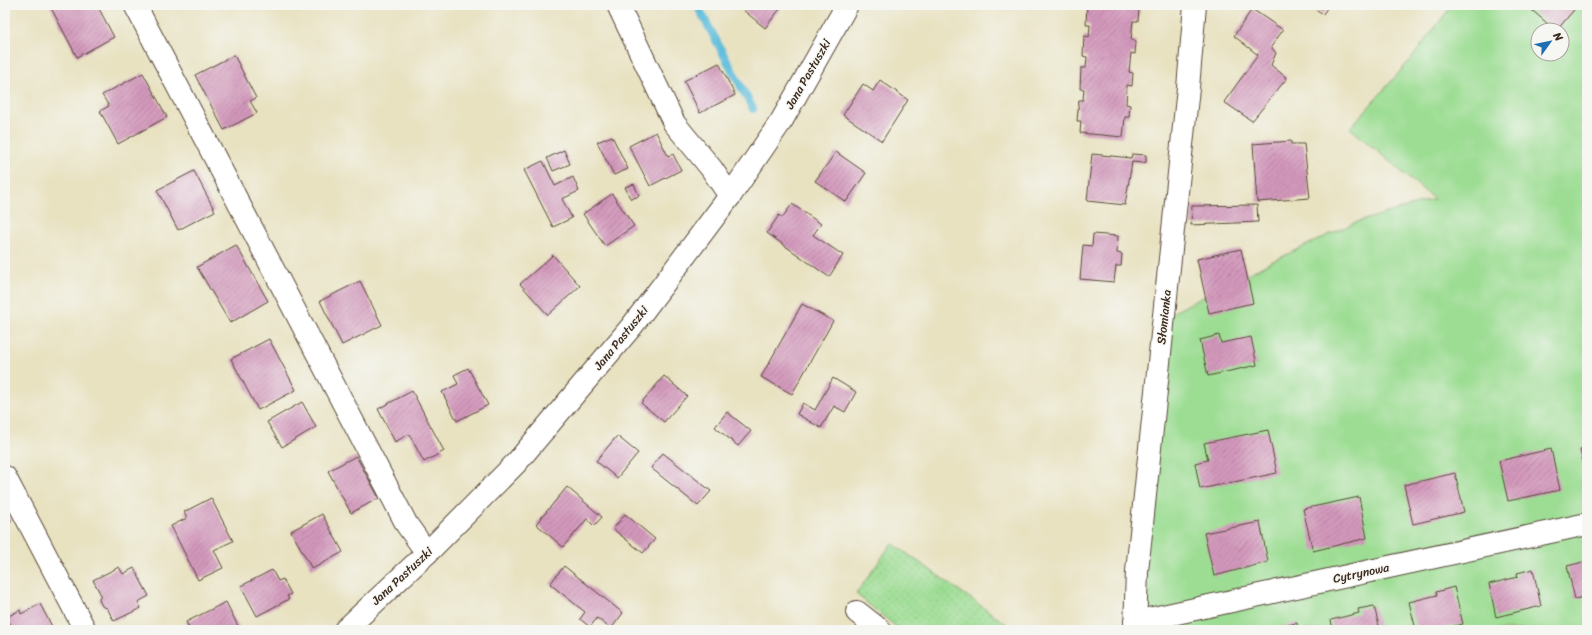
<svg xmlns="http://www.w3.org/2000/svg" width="1592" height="635" font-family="Sriracha,sans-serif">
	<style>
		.grass { fill: url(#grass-dots); stroke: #6c8458 }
		.park { fill: #9cdd93; stroke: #6c8458; fill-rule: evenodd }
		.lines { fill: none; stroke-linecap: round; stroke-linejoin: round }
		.stream { stroke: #5ebedc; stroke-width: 8 }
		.building { fill: url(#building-hatch) }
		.minor-casing { stroke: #554636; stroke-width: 24 }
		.minor { stroke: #fff; stroke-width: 22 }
		.labels { text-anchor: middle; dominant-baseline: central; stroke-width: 3; stroke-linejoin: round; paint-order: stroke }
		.street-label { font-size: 12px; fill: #3b2a1e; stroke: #f6f6f2 }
	</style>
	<defs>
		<pattern id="grass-dots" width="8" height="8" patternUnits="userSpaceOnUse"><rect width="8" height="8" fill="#9cdd93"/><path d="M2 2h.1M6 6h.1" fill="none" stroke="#87be7e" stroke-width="1.8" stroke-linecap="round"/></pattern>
		<pattern id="building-hatch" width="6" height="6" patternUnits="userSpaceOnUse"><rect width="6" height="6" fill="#d398bc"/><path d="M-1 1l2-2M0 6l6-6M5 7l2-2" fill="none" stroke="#ac7c98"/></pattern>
	</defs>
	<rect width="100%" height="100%" fill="#f6f6f2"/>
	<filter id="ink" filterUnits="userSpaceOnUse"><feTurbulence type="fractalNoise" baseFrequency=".025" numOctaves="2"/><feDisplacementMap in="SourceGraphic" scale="8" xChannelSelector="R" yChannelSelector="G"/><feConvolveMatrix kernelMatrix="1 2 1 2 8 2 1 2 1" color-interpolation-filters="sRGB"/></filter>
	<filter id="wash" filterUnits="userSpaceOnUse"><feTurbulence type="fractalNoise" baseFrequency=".012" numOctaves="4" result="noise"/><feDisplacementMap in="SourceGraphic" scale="16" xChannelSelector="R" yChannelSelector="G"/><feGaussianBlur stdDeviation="0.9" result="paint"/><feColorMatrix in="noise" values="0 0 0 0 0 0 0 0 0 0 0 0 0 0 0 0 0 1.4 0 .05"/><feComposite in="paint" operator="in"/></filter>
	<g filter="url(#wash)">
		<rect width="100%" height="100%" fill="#e8e2c1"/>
		<polygon class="grass" points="892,543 1015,630 900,630 856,594"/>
		<path class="park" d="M1452,5H1587V630H1135L1162,318L1275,260L1354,223L1434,199L1350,128L1412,58ZM1538,30H1562V54H1538Z"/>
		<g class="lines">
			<polyline class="stream" points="697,5 753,109"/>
		</g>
		<g id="blocks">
			<g class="building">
				<polygon points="52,5 97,5 114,37 77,57 50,6"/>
				<polygon points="737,5 783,5 765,28"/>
				<polygon points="1087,5 1139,9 1138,21 1133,21 1131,40 1136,41 1135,54 1131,53 1129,72 1133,73 1132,86 1127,85 1126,104 1130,105 1129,117 1125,117 1123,137 1080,133 1081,121 1077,121 1079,100 1083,100 1084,89 1080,89 1081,68 1086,68 1087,57 1083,56 1084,36 1089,37 1090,25 1086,25"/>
				<polygon points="1309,5 1329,5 1323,14"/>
				<polygon points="1526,5 1578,5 1557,30 1555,30"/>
				<polygon points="1252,9 1283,30 1271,47 1276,53 1271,65 1287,78 1252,121 1224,102 1258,55 1234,36"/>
				<polygon points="234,55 256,98 250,101 257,113 224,130 195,75"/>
				<polygon points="719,63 735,95 700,113 684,81"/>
				<polygon points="143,73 167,117 118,144 100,111 109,106 102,95"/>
				<polygon points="880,80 908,100 882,141 843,115 863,84 873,91"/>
				<polygon points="656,132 668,156 673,154 681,170 650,186 629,146"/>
				<polygon points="612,136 628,169 614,175 597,142"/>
				<polygon points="1291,141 1291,144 1304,144 1310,198 1257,202 1253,144"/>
				<polygon points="564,150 570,164 553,171 547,158"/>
				<polygon points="836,152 866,173 846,202 815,181"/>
				<polygon points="1092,154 1131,158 1132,154 1146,155 1146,162 1143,163 1132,162 1125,205 1087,201"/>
				<polygon points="543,161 555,186 573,177 579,191 562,199 572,218 553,227 524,170"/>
				<polygon points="194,171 215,211 178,230 157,190"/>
				<polygon points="634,184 639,196 631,199 629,196 625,187"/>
				<polygon points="612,194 634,226 605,246 583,214"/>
				<polygon points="792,204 821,224 813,235 843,255 829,277 767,233 779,215 782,218"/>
				<polygon points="1257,205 1258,222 1191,225 1192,206"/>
				<polygon points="1093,234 1118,236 1117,253 1122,254 1121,266 1116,266 1114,282 1080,279 1083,245 1092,246"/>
				<polygon points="236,245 268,301 230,323 197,267"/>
				<polygon points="1241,249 1253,303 1209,313 1197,259"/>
				<polygon points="553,255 580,286 548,315 520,284"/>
				<polygon points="360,281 382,325 342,345 320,301"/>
				<polygon points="802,304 833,321 792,394 761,377"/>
				<polygon points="1219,335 1221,343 1251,337 1257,365 1208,376 1200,340"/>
				<polygon points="269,339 296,390 258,410 231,359"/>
				<polygon points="468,368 488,405 457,421 442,392 458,384 454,375"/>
				<polygon points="664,376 687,396 664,422 641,403"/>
				<polygon points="833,378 856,392 845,412 834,406 821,428 797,414 803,403 815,410"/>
				<polygon points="412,391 444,451 424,462 409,434 395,442 378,409"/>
				<polygon points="302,402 316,427 282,447 267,422"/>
				<polygon points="727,412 751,431 738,446 715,427"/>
				<polygon points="1268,430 1277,473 1200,489 1195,463 1208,460 1204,443"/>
				<polygon points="617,436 638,453 617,478 596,461"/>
				<polygon points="1587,448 1587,475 1586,475 1580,450"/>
				<polygon points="1551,449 1560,490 1508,501 1499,461"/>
				<polygon points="663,453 711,491 698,506 651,468"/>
				<polygon points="356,456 379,498 351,513 328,471"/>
				<polygon points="1455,473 1464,512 1413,524 1404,485"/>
				<polygon points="567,487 602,517 594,526 587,519 563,547 536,524"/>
				<polygon points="1359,497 1367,538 1313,551 1303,509"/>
				<polygon points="211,498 233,541 214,550 223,568 198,580 171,526 187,518 184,512"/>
				<polygon points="5,511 11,521 5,524"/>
				<polygon points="322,514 343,552 312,569 291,531"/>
				<polygon points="625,514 655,539 643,553 613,529"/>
				<polygon points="1260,522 1268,562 1214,576 1204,533"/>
				<polygon points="1587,561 1587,596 1575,599 1567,566"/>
				<polygon points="564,566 623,613 611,629 597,618 590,627 580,619 585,612 550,584"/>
				<polygon points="119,567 123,574 134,568 149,596 138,602 141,608 114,621 107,608 102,606 99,600 101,595 93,580"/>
				<polygon points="1533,569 1541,606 1496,617 1489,584 1518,577 1517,573"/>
				<polygon points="272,570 278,581 283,579 291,594 287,596 289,599 257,616 241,586"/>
				<polygon points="1454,587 1463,624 1437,630 1416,630 1409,602 1437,595 1436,592"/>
				<polygon points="226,602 240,630 190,630 186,622"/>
				<polygon points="40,604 54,630 14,630 7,617 20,610 21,614"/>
				<polygon points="1374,606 1380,630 1333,630 1331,620 1359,613 1358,609"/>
				<polygon points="1297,623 1298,630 1280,630 1279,627"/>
			</g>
		</g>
	</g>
	<g filter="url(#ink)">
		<use href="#blocks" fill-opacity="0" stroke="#554636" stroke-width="1"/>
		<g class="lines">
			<defs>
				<g id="minor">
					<polyline points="135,5 407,525 427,553"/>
					<polyline points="618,5 674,123 711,168 730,196"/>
					<polyline points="5,477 85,630"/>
					<polyline points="857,612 880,630"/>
					<polyline points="1135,622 1587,524"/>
					<polyline points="345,630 427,553 517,462 632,326 730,196 782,120 847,5"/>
					<polyline points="1135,630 1137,571 1188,88 1195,5"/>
				</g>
			</defs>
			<use href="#minor" class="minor-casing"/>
			<use href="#minor" class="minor"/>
		</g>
	</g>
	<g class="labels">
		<g class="street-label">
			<text transform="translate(808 74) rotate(-60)">Jana Pastuszki</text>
			<text transform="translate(1164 317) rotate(-84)">Słomianka</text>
			<text transform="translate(621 338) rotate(-51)">Jana Pastuszki</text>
			<text transform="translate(1361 573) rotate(-12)">Cytrynowa</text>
			<text transform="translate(402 576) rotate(-43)">Jana Pastuszki</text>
		</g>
	</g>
	<rect width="1592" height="635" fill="none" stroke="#f6f6f2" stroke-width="20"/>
	<g transform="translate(1550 42) rotate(57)"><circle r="19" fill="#f6f6f2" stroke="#aba49d"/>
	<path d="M0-3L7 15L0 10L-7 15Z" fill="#1f6fb2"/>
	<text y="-6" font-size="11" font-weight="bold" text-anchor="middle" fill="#3b2a1e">N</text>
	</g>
</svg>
